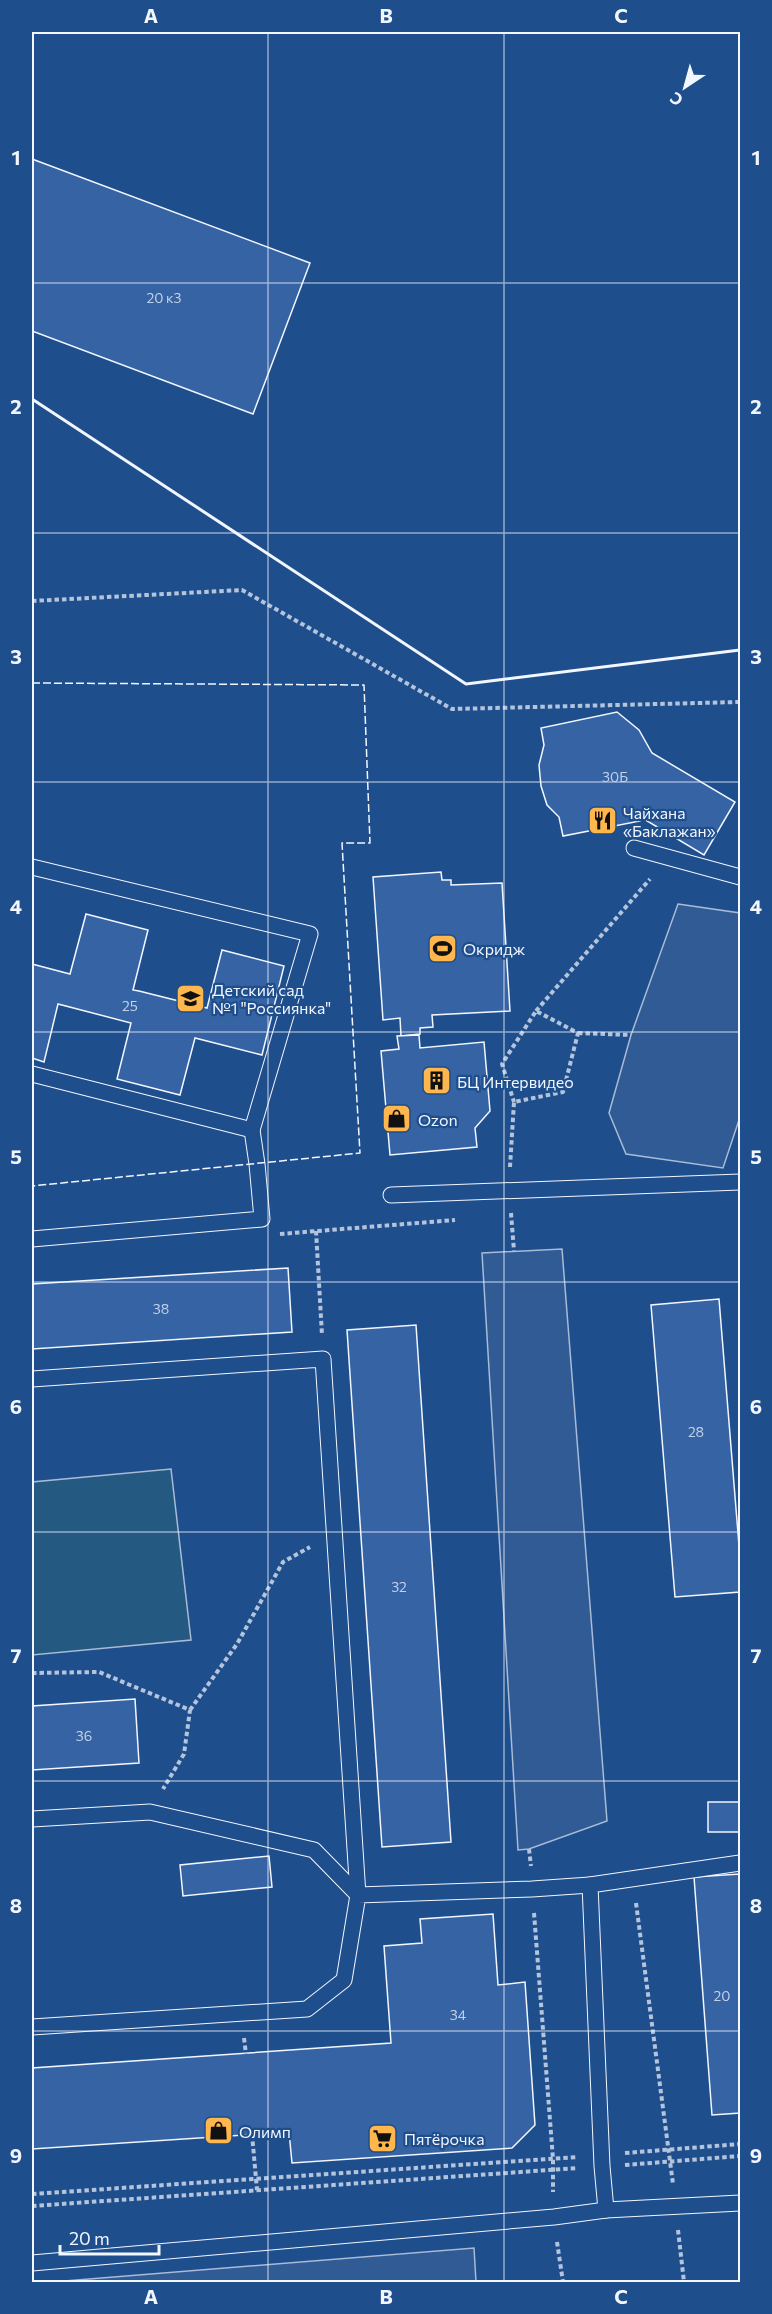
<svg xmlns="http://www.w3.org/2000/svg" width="772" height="2314" font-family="Commissioner,sans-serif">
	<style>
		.green { fill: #245a82; stroke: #a8bbd7; stroke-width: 1.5 }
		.parking { fill: #305b95; stroke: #a8bbd7; stroke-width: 1.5 }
		.building { fill: #3563a3; stroke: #f2f6ff; stroke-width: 1.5 }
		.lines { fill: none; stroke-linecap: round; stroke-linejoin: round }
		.service-casing { stroke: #f2f6ff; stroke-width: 17 }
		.path { stroke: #b3c4dc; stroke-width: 4; stroke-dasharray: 4.5 3; stroke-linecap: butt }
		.service { stroke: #1f4e8c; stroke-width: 15 }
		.fence { stroke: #f2f6ff; stroke-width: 1.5; stroke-dasharray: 8 3; stroke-linecap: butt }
		.wall { stroke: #f2f6ff; stroke-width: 3 }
		.grid { fill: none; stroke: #f2f6ff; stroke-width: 1.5; stroke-opacity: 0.55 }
		.labels { text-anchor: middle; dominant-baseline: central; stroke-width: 4.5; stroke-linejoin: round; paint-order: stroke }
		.number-label { font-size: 14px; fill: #c3d1e8 }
		.poi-label { font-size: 16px; fill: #f2f6ff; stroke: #1f4e8c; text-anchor: start }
		.neatline { fill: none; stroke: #f2f6ff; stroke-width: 2 }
		.grid-label { font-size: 20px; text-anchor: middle; font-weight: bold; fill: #f2f6ff }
	</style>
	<rect width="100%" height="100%" fill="#1f4e8c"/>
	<polygon class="green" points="171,1469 191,1640 32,1655 32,1482"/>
	<g class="parking">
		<polygon points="678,904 740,913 740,1117 723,1168 626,1154 609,1113 631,1035"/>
		<polygon points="562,1249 607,1821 529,1849 518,1850 482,1253"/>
		<polygon points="474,2248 476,2282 52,2282"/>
	</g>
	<g class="building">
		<polygon points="32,159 310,263 253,414 32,331"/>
		<polygon points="617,712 639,730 652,753 735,802 704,855 639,816 640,821 563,836 559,817 547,805 541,786 539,765 544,745 541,728"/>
		<polygon points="441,872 442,880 451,880 451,885 502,883 510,1011 432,1015 433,1027 420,1028 420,1034 401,1036 400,1018 383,1020 373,877"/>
		<polygon points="86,914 148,930 133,990 139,991 207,1008 222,950 284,966 262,1055 195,1038 180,1095 117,1079 131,1023 58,1004 44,1062 32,1058 32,964 70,974"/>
		<polygon points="419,1035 420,1048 484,1042 490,1111 475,1128 477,1147 390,1155 381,1051 399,1049 397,1036"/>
		<polygon points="288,1268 292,1332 32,1349 32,1284"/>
		<polygon points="719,1299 740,1558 740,1592 675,1597 651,1305"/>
		<polygon points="416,1325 451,1842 382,1847 347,1330"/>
		<polygon points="135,1699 139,1763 32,1770 32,1706"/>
		<rect x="708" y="1802" width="32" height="30"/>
		<polygon points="269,1856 272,1887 183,1896 180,1865"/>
		<polygon points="740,1874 740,2113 712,2115 694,1877"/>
		<polygon points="493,1914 498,1985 525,1982 535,2125 512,2148 292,2163 289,2132 32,2149 32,2068 391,2043 384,1946 422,1943 420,1919"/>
	</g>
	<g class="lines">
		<defs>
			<g id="service">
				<polyline points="634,848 740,877"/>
				<polyline points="32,867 310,934 252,1130 257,1164 262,1219 32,1239"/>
				<polyline points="32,1074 252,1130"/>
				<polyline points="391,1195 740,1182"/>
				<polyline points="32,1379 323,1359 358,1895"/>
				<polyline points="32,1819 150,1812 314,1850 358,1895"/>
				<polyline points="32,2027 307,2009 344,1980 358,1895 532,1889 590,1885"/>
				<polyline points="606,2210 602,2166 590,1885 740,1863"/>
				<polyline points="32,2263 554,2217 606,2210 740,2203"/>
			</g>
		</defs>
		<use href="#service" class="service-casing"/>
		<g class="path">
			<polyline points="32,601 242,590 452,709 740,702"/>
			<polyline points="536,1011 650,879"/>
			<polyline points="578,1033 631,1035"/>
			<polyline points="510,1167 514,1102 563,1092 578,1033 536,1011 502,1064 514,1102"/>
			<polyline points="511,1213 514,1251"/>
			<polyline points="316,1231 322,1335"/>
			<polyline points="280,1234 455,1220"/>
			<polyline points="32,1673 99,1672 190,1710 184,1754 163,1789"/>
			<polyline points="190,1710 237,1644 283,1562 310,1547"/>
			<polyline points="529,1849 531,1866"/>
			<polyline points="636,1903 673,2184"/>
			<polyline points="534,1913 553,2159 553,2192"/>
			<polyline points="244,2038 246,2054"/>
			<polyline points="252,2134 257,2190"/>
			<polyline points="625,2153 740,2144"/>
			<polyline points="625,2165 740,2156"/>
			<polyline points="32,2194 578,2157"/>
			<polyline points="32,2206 578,2168"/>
			<polyline points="678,2230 684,2282"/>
			<polyline points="557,2242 563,2282"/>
		</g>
		<use href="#service" class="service"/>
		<polyline class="fence" points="32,683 364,685 370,843 342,843 360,1153 32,1186"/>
		<polyline class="wall" points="32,399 466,684 740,650"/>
	</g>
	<path class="grid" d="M268,32V2282M504,32V2282M32,283H740M32,533H740M32,782H740M32,1032H740M32,1282H740M32,1532H740M32,1781H740M32,2031H740"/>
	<defs>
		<symbol id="restaurant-square" viewBox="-11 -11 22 22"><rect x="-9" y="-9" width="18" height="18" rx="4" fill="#ffb74d" stroke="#1f4e8c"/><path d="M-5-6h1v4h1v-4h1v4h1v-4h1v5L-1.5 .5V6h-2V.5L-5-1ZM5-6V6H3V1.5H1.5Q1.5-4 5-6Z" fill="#111"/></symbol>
		<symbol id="stadium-square" viewBox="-11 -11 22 22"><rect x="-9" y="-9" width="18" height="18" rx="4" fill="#ffb74d" stroke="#1f4e8c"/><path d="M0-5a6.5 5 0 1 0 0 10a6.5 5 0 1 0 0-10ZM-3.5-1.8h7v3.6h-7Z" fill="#111"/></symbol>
		<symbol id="school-square" viewBox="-11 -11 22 22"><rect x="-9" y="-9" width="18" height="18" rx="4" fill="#ffb74d" stroke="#1f4e8c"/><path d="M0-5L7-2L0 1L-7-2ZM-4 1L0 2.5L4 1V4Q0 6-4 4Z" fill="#111"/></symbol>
		<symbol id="building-square" viewBox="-11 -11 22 22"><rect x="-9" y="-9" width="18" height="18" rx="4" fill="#ffb74d" stroke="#1f4e8c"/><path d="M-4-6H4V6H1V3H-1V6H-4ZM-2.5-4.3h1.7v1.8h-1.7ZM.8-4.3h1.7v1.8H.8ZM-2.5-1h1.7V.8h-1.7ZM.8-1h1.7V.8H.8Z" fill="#111"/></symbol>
		<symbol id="shop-square" viewBox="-11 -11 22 22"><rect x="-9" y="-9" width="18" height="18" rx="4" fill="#ffb74d" stroke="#1f4e8c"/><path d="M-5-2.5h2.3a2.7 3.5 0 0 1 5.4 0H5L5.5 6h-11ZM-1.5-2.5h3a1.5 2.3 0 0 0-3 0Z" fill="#111"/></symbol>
		<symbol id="supermarket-square" viewBox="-11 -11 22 22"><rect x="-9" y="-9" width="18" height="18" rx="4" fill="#ffb74d" stroke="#1f4e8c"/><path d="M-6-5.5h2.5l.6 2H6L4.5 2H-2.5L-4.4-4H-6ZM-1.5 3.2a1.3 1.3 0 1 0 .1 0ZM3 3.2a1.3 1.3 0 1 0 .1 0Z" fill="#111"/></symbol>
	</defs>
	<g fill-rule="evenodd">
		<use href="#restaurant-square" x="586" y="804" width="33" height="33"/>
		<use href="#stadium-square" x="426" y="932" width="33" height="33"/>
		<use href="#school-square" x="174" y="982" width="33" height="33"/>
		<use href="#building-square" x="420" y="1064" width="33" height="33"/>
		<use href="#shop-square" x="380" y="1102" width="33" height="33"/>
		<use href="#shop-square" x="202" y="2114" width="33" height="33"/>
		<use href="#supermarket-square" x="366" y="2122" width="33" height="33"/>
	</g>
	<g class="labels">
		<g class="number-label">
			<text x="164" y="297">20 к3</text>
			<text x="615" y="776">30Б</text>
			<text x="130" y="1005">25</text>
			<text x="161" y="1308">38</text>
			<text x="696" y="1431">28</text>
			<text x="399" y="1586">32</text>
			<text x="84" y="1735">36</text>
			<text x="722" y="1995">20</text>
			<text x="458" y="2014">34</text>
		</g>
		<g class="poi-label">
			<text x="623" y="812">Чайхана<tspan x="623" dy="18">«Баклажан»</tspan></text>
			<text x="463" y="948">Окридж</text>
			<text x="212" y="989">Детский сад<tspan x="212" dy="18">№1 "Россиянка"</tspan></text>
			<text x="457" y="1081">БЦ Интервидео</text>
			<text x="418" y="1119">Ozon</text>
			<text x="239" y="2131">Олимп</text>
			<text x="404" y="2138">Пятёрочка</text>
		</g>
	</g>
	<rect width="772" height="2314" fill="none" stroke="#1f4e8c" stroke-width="66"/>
	<g transform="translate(685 87) rotate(216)" stroke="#1f4e8c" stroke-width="4.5" paint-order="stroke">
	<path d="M0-4.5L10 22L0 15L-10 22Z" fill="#f2f6ff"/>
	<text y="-9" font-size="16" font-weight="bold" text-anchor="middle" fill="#f2f6ff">С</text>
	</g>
	<path d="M60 2245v9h99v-9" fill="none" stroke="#f2f6ff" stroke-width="3"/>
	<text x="69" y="2245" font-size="18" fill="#f2f6ff" stroke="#1f4e8c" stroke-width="4.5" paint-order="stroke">20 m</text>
	<rect x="33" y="33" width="706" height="2248" class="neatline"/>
	<g class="grid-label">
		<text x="151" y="23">A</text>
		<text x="386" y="23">B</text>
		<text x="621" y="23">C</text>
		<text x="16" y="165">1</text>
		<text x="756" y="165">1</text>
		<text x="16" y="414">2</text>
		<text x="756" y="414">2</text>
		<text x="16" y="664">3</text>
		<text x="756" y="664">3</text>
		<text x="16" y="914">4</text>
		<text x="756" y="914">4</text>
		<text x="16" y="1164">5</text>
		<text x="756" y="1164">5</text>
		<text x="16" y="1414">6</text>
		<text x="756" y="1414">6</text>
		<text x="16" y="1663">7</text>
		<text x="756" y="1663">7</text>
		<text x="16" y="1913">8</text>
		<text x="756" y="1913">8</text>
		<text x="16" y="2163">9</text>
		<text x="756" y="2163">9</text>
		<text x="151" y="2304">A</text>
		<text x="386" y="2304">B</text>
		<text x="621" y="2304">C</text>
	</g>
</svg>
